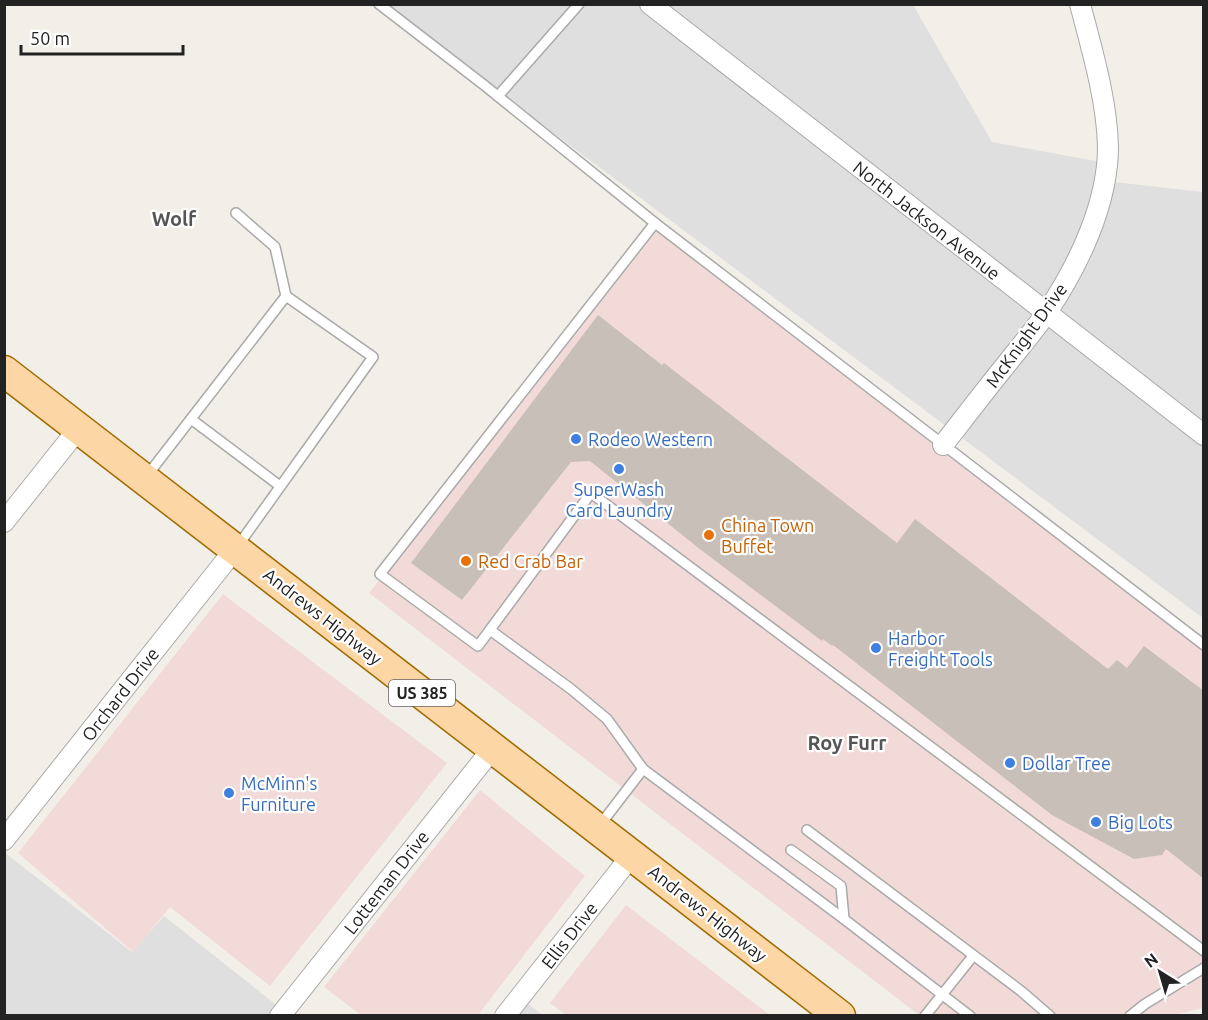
<svg xmlns="http://www.w3.org/2000/svg" width="1208" height="1020" font-family="Ubuntu,sans-serif">
	<style>
		.residential { fill: #e0dfdf }
		.commercial { fill: #f2dad9 }
		.building { fill: #c7bfb8 }
		.lines { fill: none; stroke-linecap: round; stroke-linejoin: round }
		.service-casing { stroke: #a9a9a9; stroke-width: 12 }
		.minor-casing { stroke: #a9a9a9; stroke-width: 22 }
		.primary-casing { stroke: #a06b00; stroke-width: 33 }
		.service { stroke: #fff; stroke-width: 9 }
		.minor { stroke: #fff; stroke-width: 20 }
		.primary { stroke: #fcd6a4; stroke-width: 30 }
		.shop-dot { fill: #3f7fe0; stroke: #fff; stroke-width: 2 }
		.food-dot { fill: #e8710a; stroke: #fff; stroke-width: 2 }
		.labels { text-anchor: middle; dominant-baseline: central; stroke-width: 4.5; stroke-linejoin: round; paint-order: stroke }
		.shield { fill: #fff; stroke: #646464; stroke-width: 1.5 }
		.shield-label { font-size: 16px; font-weight: bold; fill: #222 }
		.street-label { font-size: 18px; fill: #222; stroke: #fff }
		.shop-label { font-size: 18px; fill: #366cbe; stroke: #fff; text-anchor: start }
		.food-label { font-size: 18px; fill: #c56008; stroke: #fff; text-anchor: start }
		.neighbourhood-label { font-size: 20px; font-weight: bold; fill: #555; stroke: #fff }
	</style>
	<rect width="100%" height="100%" fill="#f2efe9"/>
	<g class="residential">
		<polygon points="382,5 913,5 992,142 1107,163 1105,181 1203,192 1203,618"/>
		<polygon points="4,852 132,952 164,916 289,1015 5,1015"/>
		<polygon points="512,992 543,1015 493,1016"/>
	</g>
	<g class="commercial">
		<polygon points="657,231 1203,650 1203,1008 1169,1016 919,1015 369,593"/>
		<polygon points="223,594 447,763 270,986 170,907 133,952 18,853"/>
		<polygon points="480,790 585,876 478,1015 361,1015 324,987"/>
		<polygon points="626,905 770,1015 566,1015 550,1003"/>
	</g>
	<polygon class="building" points="598,315 662,365 664,363 897,543 915,519 1108,669 1117,660 1127,668 1144,646 1204,691 1204,879 1166,849 1162,855 1134,859 1052,815 833,645 832,646 823,639 822,641 701,550 590,461 571,462 462,600 411,563"/>
	<g class="lines">
		<defs>
			<g id="service">
				<polyline points="379,4 484,85 655,223"/>
				<polyline points="498,96 579,4"/>
				<polyline points="236,213 275,247 286,296"/>
				<polyline points="191,419 280,486"/>
				<polyline points="146,477 286,296 373,357 237,547"/>
				<polyline points="490,630 571,689 607,719 643,769 600,825"/>
				<polyline points="1204,645 655,223 380,574 478,646 591,493 1204,951"/>
				<polyline points="643,769 844,919 970,1016"/>
				<polyline points="807,830 1021,991 1050,1016"/>
				<polyline points="791,850 841,886 844,919"/>
				<polyline points="925,1016 973,956"/>
				<polyline points="1130,1016 1145,1004 1204,968"/>
			</g>
			<g id="minor">
				<polyline points="650,4 1204,435"/>
				<path d="M943,445C964,418 984,392 1005,366C1019,348 1034,331 1047,312C1078,266 1108,204 1108,147C1107,100 1092,50 1080,4"/>
				<polyline points="4,522 79,428"/>
				<polyline points="4,840 235,549"/>
				<polyline points="280,1016 493,748"/>
				<polyline points="505,1016 632,855"/>
			</g>
			<polyline id="primary" points="4,371 840,1016"/>
		</defs>
		<use href="#service" class="service-casing"/>
		<use href="#minor" class="minor-casing"/>
		<use href="#primary" class="primary-casing"/>
		<use href="#service" class="service"/>
		<use href="#minor" class="minor"/>
		<use href="#primary" class="primary"/>
	</g>
	<g class="shop-dot">
		<circle cx="576" cy="439" r="6"/>
		<circle cx="619" cy="469" r="6"/>
		<circle cx="876" cy="648" r="6"/>
		<circle cx="1010" cy="763" r="6"/>
		<circle cx="229" cy="793" r="6"/>
		<circle cx="1096" cy="822" r="6"/>
	</g>
	<g class="food-dot">
		<circle cx="709" cy="535" r="6"/>
		<circle cx="466" cy="561" r="6"/>
	</g>
	<g class="labels">
		<rect class="shield" x="389" y="680" width="66" height="26" rx="4.5"/>
		<g class="shield-label">
			<text x="422" y="693">US 385</text>
		</g>
		<g class="street-label">
			<text transform="translate(927 220) rotate(38)">North Jackson Avenue</text>
			<text transform="translate(1026 335) rotate(-54)">McKnight Drive</text>
			<text transform="translate(323 616) rotate(38)">Andrews Highway</text>
			<text transform="translate(120 694) rotate(-52)">Orchard Drive</text>
			<text transform="translate(386 882) rotate(-52)">Lotteman Drive</text>
			<text transform="translate(708 913) rotate(38)">Andrews Highway</text>
			<text transform="translate(569 935) rotate(-52)">Ellis Drive</text>
		</g>
		<g class="shop-label">
			<text x="588" y="439">Rodeo Western</text>
			<text x="619" y="489" text-anchor="middle">SuperWash<tspan x="619" dy="21">Card Laundry</tspan></text>
			<text x="888" y="638">Harbor<tspan x="888" dy="21">Freight Tools</tspan></text>
			<text x="1022" y="763">Dollar Tree</text>
			<text x="241" y="783">McMinn's<tspan x="241" dy="21">Furniture</tspan></text>
			<text x="1108" y="822">Big Lots</text>
		</g>
		<g class="food-label">
			<text x="721" y="525">China Town<tspan x="721" dy="21">Buffet</tspan></text>
			<text x="478" y="561">Red Crab Bar</text>
		</g>
		<g class="neighbourhood-label">
			<text x="174" y="218">Wolf</text>
			<text x="847" y="742">Roy Furr</text>
		</g>
	</g>
	<rect width="1208" height="1020" fill="none" stroke="#222222" stroke-width="12"/>
	<g transform="translate(1160 972) rotate(323)" stroke="#ffffff" stroke-width="4.5" paint-order="stroke">
	<path d="M0-4.5L10 22L0 15L-10 22Z" fill="#222222"/>
	<text y="-9" font-size="16" font-weight="bold" text-anchor="middle" fill="#222222">N</text>
	</g>
	<path d="M21 45v9h162v-9" fill="none" stroke="#222222" stroke-width="3"/>
	<text x="30" y="45" font-size="18" fill="#222222" stroke="#ffffff" stroke-width="4.5" paint-order="stroke">50 m</text>
</svg>
